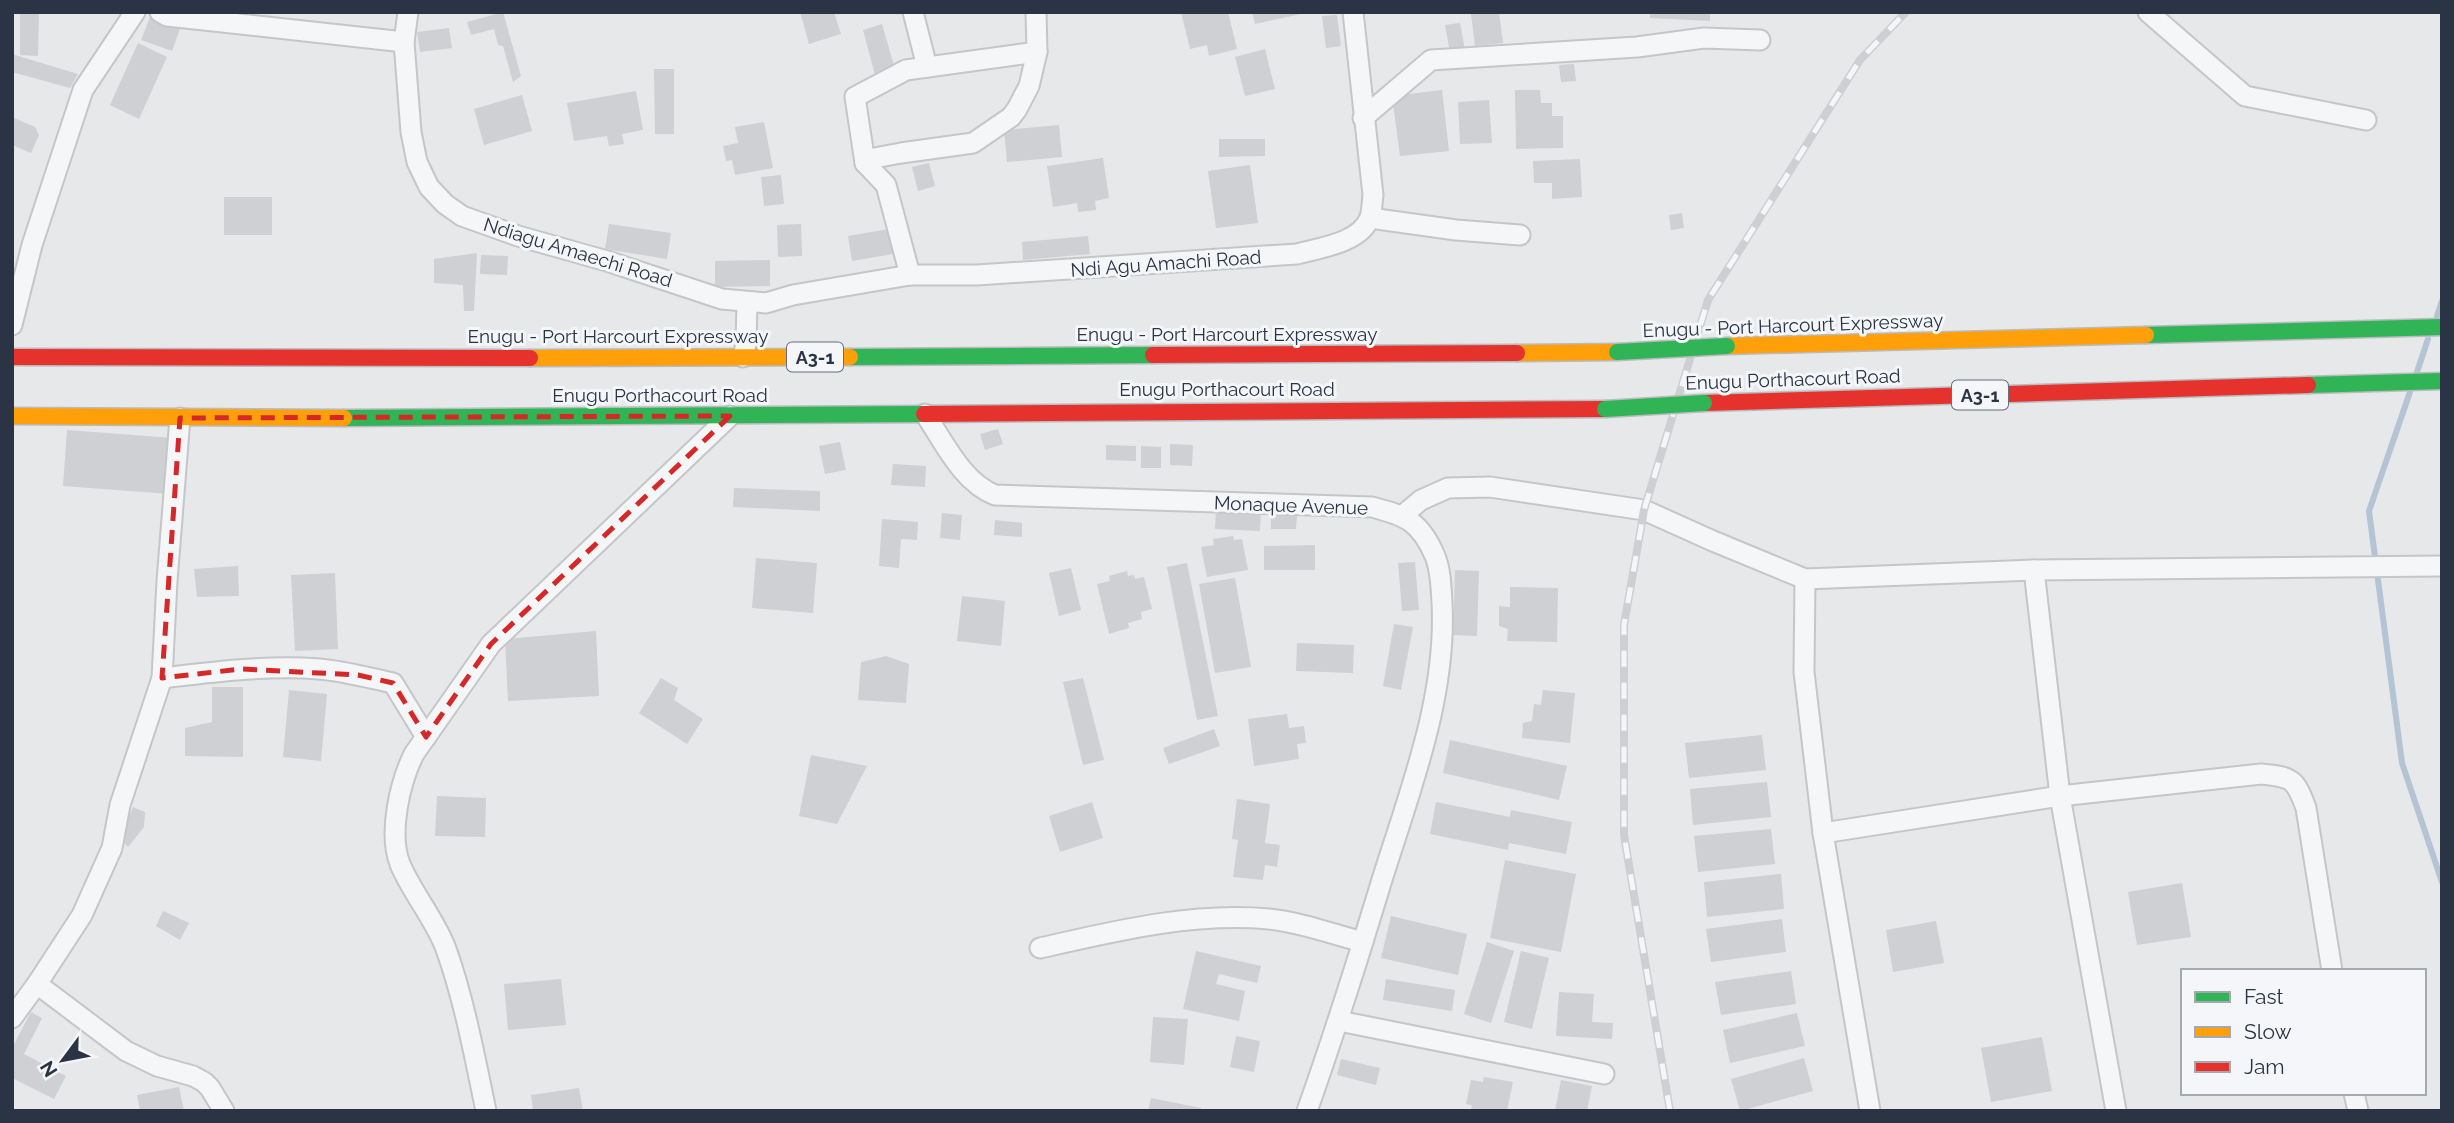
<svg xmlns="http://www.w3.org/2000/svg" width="2454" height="1123" font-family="Raleway,sans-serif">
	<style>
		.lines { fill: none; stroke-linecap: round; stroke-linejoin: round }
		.stream { stroke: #b4c4d5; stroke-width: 6 }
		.building { fill: #ced0d3 }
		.street-casing { stroke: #c4c6c8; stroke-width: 23 }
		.fast-casing { stroke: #b8bbbf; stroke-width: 19 }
		.slow-casing { stroke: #b8bbbf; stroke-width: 19 }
		.jam-casing { stroke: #b8bbbf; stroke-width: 19 }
		.street { stroke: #f5f6f7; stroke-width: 19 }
		.fast { stroke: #30b455; stroke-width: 16 }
		.slow { stroke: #ff9f0a; stroke-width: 16 }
		.jam { stroke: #e5322d; stroke-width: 16 }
		.rail-casing { stroke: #cecfd2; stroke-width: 8 }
		.rail { stroke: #f4f6f9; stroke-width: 5; stroke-dasharray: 16; stroke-linecap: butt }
		.fast-bridge-casing { stroke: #b8bbbf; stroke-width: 19; stroke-linecap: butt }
		.fast-bridge { stroke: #30b455; stroke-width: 16 }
		.marked { fill: none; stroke: #d62828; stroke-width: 5; stroke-dasharray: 14 9; stroke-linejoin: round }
		.labels { text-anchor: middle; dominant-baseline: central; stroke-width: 6; stroke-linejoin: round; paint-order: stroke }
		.shield { fill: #f4f6f9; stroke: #676e7b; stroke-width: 2 }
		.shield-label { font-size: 18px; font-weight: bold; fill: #2b3445 }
		.street-label { font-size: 19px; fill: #2b3445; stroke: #f4f6f9 }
	</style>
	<rect width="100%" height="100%" fill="#e6e8ea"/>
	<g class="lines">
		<g class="stream">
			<polyline points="2437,316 2442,301"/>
			<polyline points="2417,372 2428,339"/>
			<polyline points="2410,392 2369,511 2402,763 2442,882"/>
		</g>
	</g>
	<g class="building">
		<polygon points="20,12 39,12 38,56 20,55"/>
		<polygon points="503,12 521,76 513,82 503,46 498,45 494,29 471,35 467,22"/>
		<polygon points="800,12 834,12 841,34 809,44"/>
		<polygon points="1181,12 1228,12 1237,49 1209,56 1207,45 1190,49"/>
		<polygon points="1252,12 1305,12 1306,13 1255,24"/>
		<polygon points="1499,12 1503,43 1475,46 1471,14"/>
		<polygon points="1650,12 1710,12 1710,21 1650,18"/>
		<polygon points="1337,15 1341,46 1326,48 1322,16"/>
		<polygon points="150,17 180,29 172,51 141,40"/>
		<polygon points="1460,23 1465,50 1450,52 1445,25"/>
		<polygon points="882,24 895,69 875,75 863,30"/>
		<polygon points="449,28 452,48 420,52 417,32"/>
		<polygon points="138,43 167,57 139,119 110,105"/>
		<polygon points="1265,49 1275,89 1245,96 1235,57"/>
		<polygon points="12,54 35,61 78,74 70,88 12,72"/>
		<polygon points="1574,64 1576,81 1561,82 1559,65"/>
		<polygon points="654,69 674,69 674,134 655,134"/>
		<polygon points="1442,90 1449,151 1400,156 1392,96"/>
		<polygon points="1515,90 1540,90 1541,103 1552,103 1552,116 1563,116 1563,148 1516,149"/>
		<polygon points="636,91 643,130 622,134 624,144 609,146 607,136 574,141 567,103"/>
		<polygon points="522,95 532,131 484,145 474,109"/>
		<polygon points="1489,100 1492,143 1460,144 1458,102"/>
		<polygon points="12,117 35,127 39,135 31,153 12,145"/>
		<polygon points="764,122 773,168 735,175 732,160 726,161 723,146 738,143 735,127"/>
		<polygon points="1059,125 1062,157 1007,162 1004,130"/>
		<polygon points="1219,139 1265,139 1265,156 1219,157"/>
		<polygon points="1103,158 1109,198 1095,201 1096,210 1078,212 1077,203 1053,207 1047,166"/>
		<polygon points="1580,159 1582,197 1552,199 1552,183 1534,183 1533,161"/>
		<polygon points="929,163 935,186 918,191 912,167"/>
		<polygon points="1250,165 1258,223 1216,228 1208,171"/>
		<polygon points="781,175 784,204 764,206 761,177"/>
		<rect x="224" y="197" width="48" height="38"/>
		<polygon points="1682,213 1684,228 1671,230 1669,215"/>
		<polygon points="609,224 671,233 667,259 605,249"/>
		<polygon points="801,224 802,256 778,257 777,225"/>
		<polygon points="895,228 899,253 852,261 848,236"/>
		<polygon points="1088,236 1090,254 1023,260 1022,242"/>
		<polygon points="477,253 474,311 464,311 463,285 434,283 434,259"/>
		<polygon points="481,255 508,256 507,275 480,274"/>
		<polygon points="770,260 770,286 715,287 715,261"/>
		<polygon points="998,429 1003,444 985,450 980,434"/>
		<polygon points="67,430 173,438 169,494 63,486"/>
		<polygon points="840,442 846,470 825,474 819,446"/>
		<polygon points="1170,444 1193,445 1192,466 1170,465"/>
		<polygon points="1106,445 1136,446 1136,461 1106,460"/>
		<polygon points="1141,446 1161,447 1161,468 1141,468"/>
		<polygon points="893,464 926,466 925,487 891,485"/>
		<polygon points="734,488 820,491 820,511 733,507"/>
		<polygon points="1216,509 1261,511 1260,531 1215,529"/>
		<polygon points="942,513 962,515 960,540 940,538"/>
		<polygon points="1271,515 1297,515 1296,529 1271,529"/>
		<polygon points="882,519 918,522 917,540 901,539 899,568 879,566"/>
		<polygon points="995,520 1022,523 1022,537 994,535"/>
		<polygon points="1233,536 1234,540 1242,539 1248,570 1207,577 1201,547 1214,545 1213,539"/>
		<polygon points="1315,545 1315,570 1264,570 1264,546"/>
		<polygon points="756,558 817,563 813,613 752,608"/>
		<polygon points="1415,562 1419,610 1402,611 1398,563"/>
		<polygon points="1187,563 1218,716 1197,720 1167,567"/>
		<polygon points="238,566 239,596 197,597 194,569"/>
		<polygon points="1071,568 1081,610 1059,616 1049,573"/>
		<polygon points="1455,570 1479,571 1477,636 1453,635"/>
		<polygon points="1127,571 1128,576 1134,575 1135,579 1144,577 1152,609 1141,612 1142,619 1128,623 1129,628 1109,634 1097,584 1110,581 1109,576"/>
		<polygon points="335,573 338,649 295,651 291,575"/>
		<polygon points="1235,578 1251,667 1215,673 1199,584"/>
		<polygon points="1510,587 1558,588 1557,642 1507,641 1508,629 1499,626 1499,606 1510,607"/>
		<polygon points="962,596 1005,601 1001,646 957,641"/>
		<polygon points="1394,624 1413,627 1401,690 1383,686"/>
		<polygon points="596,631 599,696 508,701 505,639"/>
		<polygon points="1297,643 1354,645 1353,673 1296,671"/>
		<polygon points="886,656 909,664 906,703 858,700 861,662"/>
		<polygon points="661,678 678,688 674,700 703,719 687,744 639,713"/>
		<polygon points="1083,678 1104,760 1083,765 1063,682"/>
		<polygon points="212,687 243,687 243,757 185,756 185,728 212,722"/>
		<polygon points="289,690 327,694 321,761 283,757"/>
		<polygon points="1543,690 1575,693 1570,743 1522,738 1523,723 1532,721 1534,704 1541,705"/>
		<polygon points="1287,714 1289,728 1304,726 1306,743 1297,744 1299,759 1254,766 1248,719"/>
		<polygon points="1214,729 1220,746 1169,764 1163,748"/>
		<polygon points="1762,735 1766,770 1689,778 1685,743"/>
		<polygon points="1450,740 1567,766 1559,800 1443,773"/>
		<polygon points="811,755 867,766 837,824 799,816"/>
		<polygon points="1767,782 1771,817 1693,825 1690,789"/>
		<polygon points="437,796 486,798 485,837 435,836"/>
		<polygon points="1237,799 1270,804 1265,843 1280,845 1277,867 1265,865 1263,880 1233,877 1238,840 1232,839"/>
		<polygon points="1092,802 1103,838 1060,852 1049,816"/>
		<polygon points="1436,802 1510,817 1511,810 1572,822 1566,854 1509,843 1508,850 1430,834"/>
		<polygon points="133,807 145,812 144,827 128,847 120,838"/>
		<polygon points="1771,829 1775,864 1698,872 1694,836"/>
		<polygon points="1505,860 1576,874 1561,952 1490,938"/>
		<polygon points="1781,874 1784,909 1707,917 1704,882"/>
		<polygon points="2182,883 2191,937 2137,945 2128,892"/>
		<polygon points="163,911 189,923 180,940 156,926"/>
		<polygon points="1391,916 1467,934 1458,975 1381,958"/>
		<polygon points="1782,919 1786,952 1711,962 1706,929"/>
		<polygon points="1936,921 1944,963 1893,972 1886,930"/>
		<polygon points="1487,942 1514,951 1491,1023 1464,1014"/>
		<polygon points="1196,951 1261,966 1257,983 1219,974 1216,984 1245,991 1239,1021 1183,1009"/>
		<polygon points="1521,951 1549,958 1532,1029 1504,1022"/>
		<polygon points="1791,971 1796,1004 1721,1015 1715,982"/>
		<polygon points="561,979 566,1025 508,1030 504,984"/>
		<polygon points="1386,979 1455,990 1452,1011 1383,1000"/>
		<polygon points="1559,992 1594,994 1592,1022 1613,1023 1612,1039 1556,1036"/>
		<polygon points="31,1012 42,1018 24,1054 66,1076 54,1099 12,1078 12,1048"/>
		<polygon points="1797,1013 1805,1046 1730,1063 1723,1030"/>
		<polygon points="1153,1017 1188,1019 1184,1065 1150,1062"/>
		<polygon points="1236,1036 1260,1041 1254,1072 1230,1067"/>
		<polygon points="2042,1037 2052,1091 1991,1102 1981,1048"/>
		<polygon points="1804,1058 1813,1091 1740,1111 1731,1079"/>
		<polygon points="1341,1059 1380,1068 1376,1085 1337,1075"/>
		<polygon points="1484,1077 1513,1082 1507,1111 1471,1111 1472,1105 1466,1104 1471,1080 1483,1082"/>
		<polygon points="1561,1080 1592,1086 1587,1111 1555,1111"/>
		<polygon points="179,1087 184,1111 140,1111 137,1095"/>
		<polygon points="579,1088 583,1111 533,1111 531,1095"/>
		<polygon points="1151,1098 1201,1108 1201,1111 1148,1111"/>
	</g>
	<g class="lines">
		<defs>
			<g id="street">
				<polyline points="160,12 167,16 404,42"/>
				<path d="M408,12L404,42L411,132L417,162L429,187L445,204L462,216L518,236L607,261L722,299L766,303L793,295L910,275H977L1297,254C1319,248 1361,243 1370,217C1372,211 1372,202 1373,195L1353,12"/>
				<polyline points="913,12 927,67"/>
				<polyline points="2148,12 2245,96 2366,120"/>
				<polyline points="1363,118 1431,60 1637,47 1704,38 1760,40"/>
				<polyline points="865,163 855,97 906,70 1037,52"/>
				<polyline points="1370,218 1456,230 1520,235"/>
				<polyline points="910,275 886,185 865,163 869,159 901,153 973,143 1011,117 1017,109 1029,86 1037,52 1036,12"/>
				<polyline points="12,325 32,245 83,90 135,12"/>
				<polyline points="743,357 746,344 747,303"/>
				<path d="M925,414C944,442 962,482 995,495L1372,507C1406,516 1420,521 1435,556C1441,571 1441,587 1442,603C1447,698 1409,793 1381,883C1358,959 1334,1035 1307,1111"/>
				<polyline points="1403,515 1421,500 1448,488 1490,487 1644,510 1713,541 1805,579 1804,672 1823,833 1870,1111"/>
				<polyline points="2034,570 2060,796 2116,1111"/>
				<polyline points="1805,579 2034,570 2442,566"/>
				<path d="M162,678C214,672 267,665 319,669C344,671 369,678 393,683L426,737"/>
				<path d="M1823,833L2060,796L2261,774C2292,777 2295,778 2306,808L2332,971"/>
				<path d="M1040,948C1115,931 1192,912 1269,919C1300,922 1332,934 1363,942"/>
				<polyline points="37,984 82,915 112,848 120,805 162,678 167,581 180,418"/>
				<polyline points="12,1018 37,984 126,1051 157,1066 193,1076 204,1082 210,1088 224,1111"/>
				<polyline points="1339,1021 1604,1074"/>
				<polyline points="2354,1093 2358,1111"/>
				<path d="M486,1111C475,1058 464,999 446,949C435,919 412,893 400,864C388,833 400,782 414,754L491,644L730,416"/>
			</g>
			<g id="fast">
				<polyline points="2146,335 2442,327"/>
				<polyline points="850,357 1153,355"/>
				<polyline points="2308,385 2442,381"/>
				<polyline points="344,418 924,414"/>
			</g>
			<g id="slow">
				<polyline points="1727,346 2146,335"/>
				<polyline points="1517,353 1617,352"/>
				<polyline points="530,358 850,357"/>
				<polyline points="12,416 344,418"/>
			</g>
			<g id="jam">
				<polyline points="1153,355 1517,353"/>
				<polyline points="12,357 530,358"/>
				<polyline points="1704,403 2308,385"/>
				<polyline points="924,414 1605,409"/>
			</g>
		</defs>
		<use href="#street" class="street-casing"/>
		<use href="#fast" class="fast-casing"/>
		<use href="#slow" class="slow-casing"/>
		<use href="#jam" class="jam-casing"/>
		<use href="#street" class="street"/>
		<use href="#fast" class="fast"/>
		<use href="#slow" class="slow"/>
		<use href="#jam" class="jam"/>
		<defs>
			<polyline id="rail" points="1670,1111 1624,835 1624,625 1644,510 1708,300 1860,60 1906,12"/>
		</defs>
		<use href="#rail" class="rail-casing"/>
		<use href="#rail" class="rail"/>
		<defs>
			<g id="fast-bridge">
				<polyline points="1617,352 1727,346"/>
				<polyline points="1605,409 1704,403"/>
			</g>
		</defs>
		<use href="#fast-bridge" class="fast-bridge-casing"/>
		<use href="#fast-bridge" class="fast-bridge"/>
	</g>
	<path class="marked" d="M730,416L491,644L426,737L393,683L358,675L241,669L162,678L180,418Z"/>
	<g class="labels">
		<g class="shield">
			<rect x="787" y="342.5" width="56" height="29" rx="5"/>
			<rect x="1952" y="380.5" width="56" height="29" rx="5"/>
		</g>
		<g class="shield-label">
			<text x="815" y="357">A3-1</text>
			<text x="1980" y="395">A3-1</text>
		</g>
		<g class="street-label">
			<text transform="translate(578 252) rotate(17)">Ndiagu Amaechi Road</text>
			<text transform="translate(1166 263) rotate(-4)">Ndi Agu Amachi Road</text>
			<text transform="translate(1793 325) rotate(-2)">Enugu - Port Harcourt Expressway</text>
			<text x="1227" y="334">Enugu - Port Harcourt Expressway</text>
			<text x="618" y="336">Enugu - Port Harcourt Expressway</text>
			<text transform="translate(1793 379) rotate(-2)">Enugu Porthacourt Road</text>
			<text x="1227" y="389">Enugu Porthacourt Road</text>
			<text x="660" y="395">Enugu Porthacourt Road</text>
			<text transform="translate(1291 505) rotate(2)">Monaque Avenue</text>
		</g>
	</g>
	<rect width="2454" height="1123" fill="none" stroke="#2b3445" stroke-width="28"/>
	<rect x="2181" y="969" width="245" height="126" fill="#f4f6f9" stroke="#a4a8b1" stroke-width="2"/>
	<rect x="2195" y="992" width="35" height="10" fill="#30b455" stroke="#a4a8b1" stroke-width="2"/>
	<text x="2244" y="1004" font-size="21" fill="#2b3445">Fast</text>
	<rect x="2195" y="1027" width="35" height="10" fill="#ff9f0a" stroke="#a4a8b1" stroke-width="2"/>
	<text x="2244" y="1039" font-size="21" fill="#2b3445">Slow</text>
	<rect x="2195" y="1062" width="35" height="10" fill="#e5322d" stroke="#a4a8b1" stroke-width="2"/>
	<text x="2244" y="1074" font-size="21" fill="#2b3445">Jam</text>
	<g transform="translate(63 1060) rotate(238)" stroke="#f4f6f9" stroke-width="5" paint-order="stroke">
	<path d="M0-5L12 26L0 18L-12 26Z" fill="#2b3445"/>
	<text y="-10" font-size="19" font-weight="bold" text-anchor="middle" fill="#2b3445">N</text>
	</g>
</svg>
